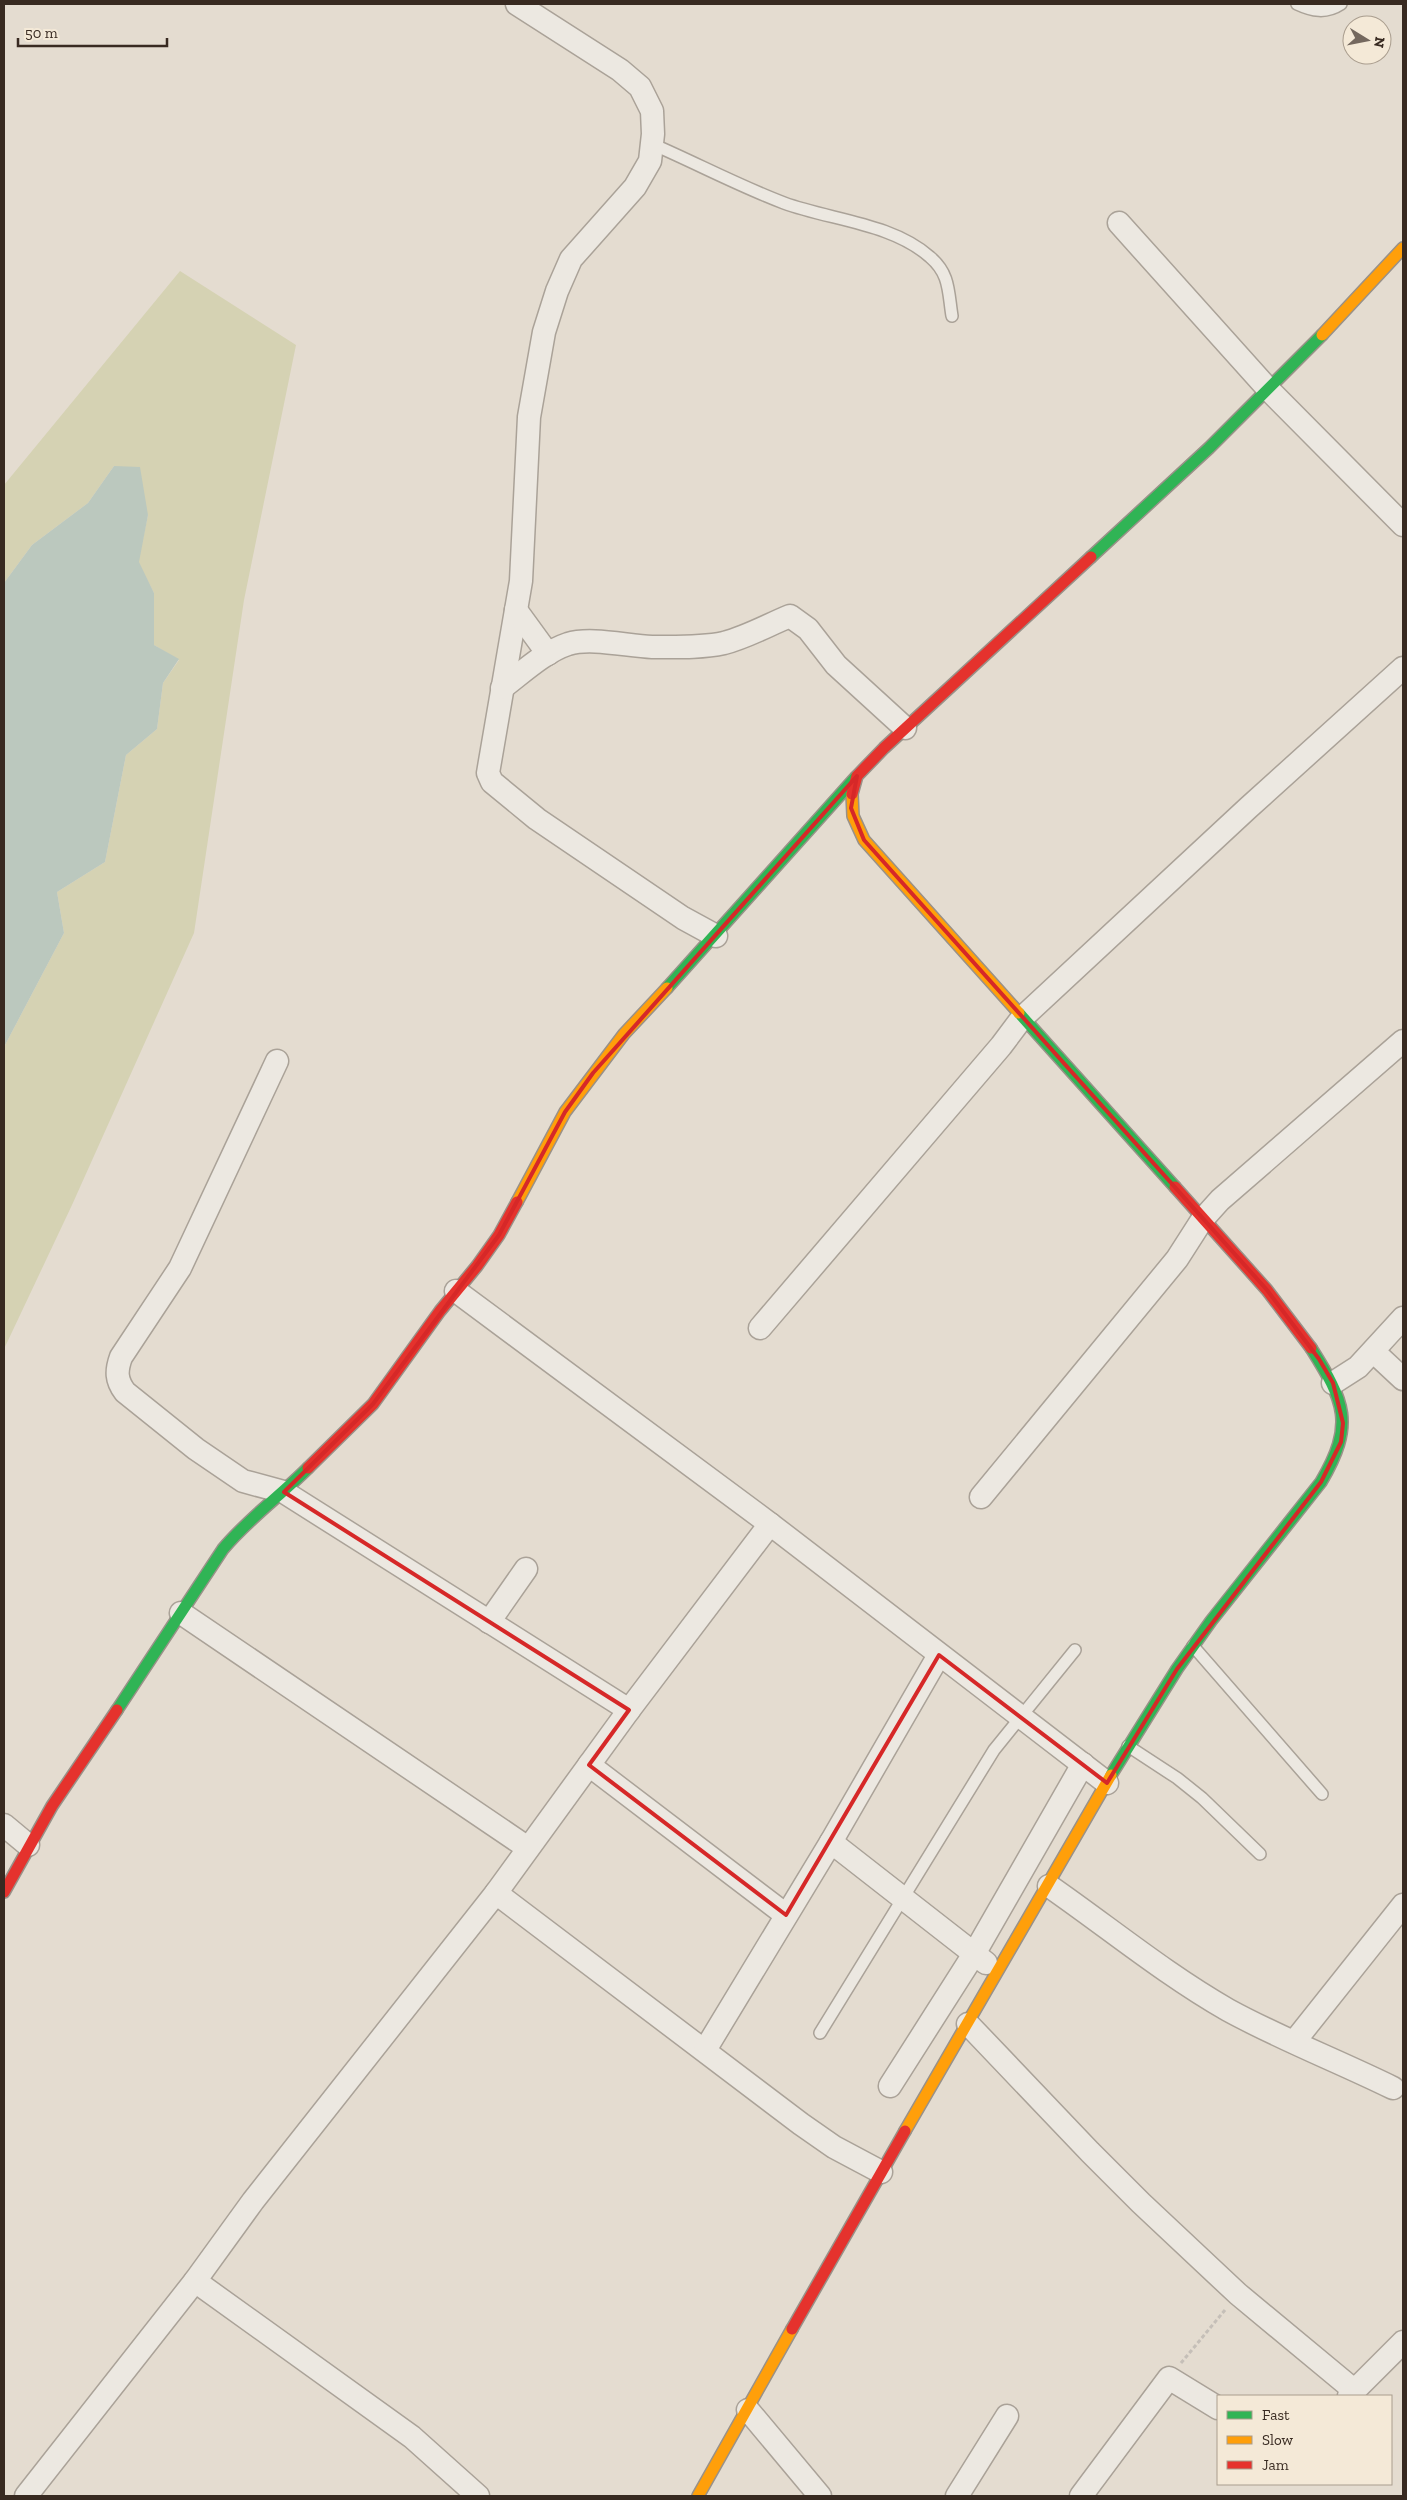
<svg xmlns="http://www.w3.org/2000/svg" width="1407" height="2500" font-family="'Zilla Slab',serif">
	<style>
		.green { fill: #d5d2b3 }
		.water { fill: #bbc8be }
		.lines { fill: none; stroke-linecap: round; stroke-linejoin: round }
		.lane-casing { stroke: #aaa298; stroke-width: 14 }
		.street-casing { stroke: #aaa298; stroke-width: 25 }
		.fast-casing { stroke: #999188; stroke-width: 14 }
		.slow-casing { stroke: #999188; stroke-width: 14 }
		.jam-casing { stroke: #999188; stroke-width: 14 }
		.path { stroke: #c5bfb8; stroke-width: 3; stroke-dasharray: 4 2.5; stroke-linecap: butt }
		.lane { stroke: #ece8e1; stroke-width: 11 }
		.street { stroke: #ece8e1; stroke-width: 22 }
		.fast { stroke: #30b455; stroke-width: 11 }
		.slow { stroke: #ff9f0a; stroke-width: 11 }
		.jam { stroke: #e5322d; stroke-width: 11 }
		.marked { fill: none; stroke: #d62828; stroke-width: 4; stroke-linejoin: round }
	</style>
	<rect width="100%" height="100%" fill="#e4dcd0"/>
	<polygon class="green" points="180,271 296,345 244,600 194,933 72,1205 4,1349 4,1047 64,933 57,892 105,862 126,755 157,729 163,683 179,660 154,645 154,593 138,562 148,515 114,466 88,503 32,545 4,583 4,485"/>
	<polygon class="water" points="114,466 140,467 148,515 139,562 154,593 154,645 179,659 163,683 157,729 126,755 105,862 57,892 64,933 4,1047 4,583 32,545 88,503"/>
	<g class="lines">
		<defs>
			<g id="lane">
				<path d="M1297,4C1312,11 1326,14 1341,4"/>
				<path d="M652,144C696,163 739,186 784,203C830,220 892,223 930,257C950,274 948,291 952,316"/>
				<polyline points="1193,1646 1322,1794"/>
				<polyline points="1128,1746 1177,1778 1202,1798 1260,1854"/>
				<polyline points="820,2033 994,1750 1075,1650"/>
			</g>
			<g id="street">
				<polyline points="517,4 620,70 640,87 652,111 653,134 650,161 635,187 571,259 557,291 544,332 529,417 521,581 488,773 492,782 537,819 683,918 716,936"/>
				<polyline points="1119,223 1268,389 1403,525"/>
				<polyline points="516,610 548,654"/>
				<path d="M502,688C522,673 544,652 568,644C591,637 627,646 652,647C675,647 701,648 724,643C747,637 768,625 790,616L808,629L836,665L905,728"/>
				<path d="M277,1061L180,1268L121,1357C116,1371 116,1380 125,1392L196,1449L243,1481L284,1492L629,1710"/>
				<polyline points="456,1291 770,1524 1107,1783"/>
				<polyline points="760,1328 1001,1046 1022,1018 1248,808 1403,668"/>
				<polyline points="1374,1352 1403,1379"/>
				<polyline points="1333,1383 1358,1367 1403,1318"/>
				<polyline points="981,1497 1177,1259 1202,1220 1220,1200 1403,1041"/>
				<polyline points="181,1613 528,1848"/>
				<polyline points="489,1622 526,1569"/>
				<polyline points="589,1765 786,1915"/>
				<polyline points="4,1825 28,1845"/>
				<polyline points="831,1842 986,1963"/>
				<path d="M1049,1886C1108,1927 1165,1974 1228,2010C1281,2039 1338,2061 1393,2088"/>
				<polyline points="496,1893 801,2124 834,2147 881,2172"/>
				<polyline points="968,2024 1090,2152 1141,2203 1238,2294 1355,2391"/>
				<polyline points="1294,2042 1403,1905"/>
				<polyline points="705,2050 831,1842 939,1655"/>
				<polyline points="890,2086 974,1954 1083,1764"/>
				<polyline points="195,2281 412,2437 478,2496"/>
				<polyline points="1349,2396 1403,2342"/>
				<polyline points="748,2410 820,2496"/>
				<polyline points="26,2496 195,2281 253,2201 496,1893 629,1710 770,1524"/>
				<polyline points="957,2496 1007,2416"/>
				<polyline points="1081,2496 1169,2378 1218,2408"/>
			</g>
			<g id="fast">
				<polyline points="1091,557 1209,448 1322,335"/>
				<polyline points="667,988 856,777"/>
				<polyline points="1019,1013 1175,1187"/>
				<path d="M117,1710L223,1549C248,1519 280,1496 308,1468"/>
				<path d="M1111,1775L1177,1669L1211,1621L1321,1482C1355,1424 1345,1402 1311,1348"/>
			</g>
			<g id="slow">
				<polyline points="1322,335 1403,248"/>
				<polyline points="852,794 853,816 864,840 1019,1013"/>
				<polyline points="517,1202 565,1112 624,1034 667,988"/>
				<polyline points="905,2131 1111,1775"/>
				<polyline points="698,2496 792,2329"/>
			</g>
			<g id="jam">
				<polyline points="852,794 857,776 884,748 1091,557"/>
				<polyline points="1175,1187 1267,1290 1311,1348"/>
				<polyline points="308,1468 373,1404 440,1311 477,1266 499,1235 517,1202"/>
				<polyline points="4,1892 52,1806 117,1710"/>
				<polyline points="792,2329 905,2131"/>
			</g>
		</defs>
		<use href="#lane" class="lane-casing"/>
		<use href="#street" class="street-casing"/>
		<use href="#fast" class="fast-casing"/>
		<use href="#slow" class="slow-casing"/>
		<use href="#jam" class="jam-casing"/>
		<polyline class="path" points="1181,2363 1225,2310"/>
		<use href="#lane" class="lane"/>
		<use href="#street" class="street"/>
		<use href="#fast" class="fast"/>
		<use href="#slow" class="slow"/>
		<use href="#jam" class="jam"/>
	</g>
	<path class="marked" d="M857,776L851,808L864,840L1267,1290L1319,1359L1333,1383L1343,1423L1341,1442L1321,1482L1177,1669L1107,1783L939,1655L786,1915L589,1765L629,1710L284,1492L373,1404L499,1235L565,1112L593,1073Z"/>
	<rect width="1407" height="2500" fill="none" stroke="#382a21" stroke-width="10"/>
	<rect x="1217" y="2395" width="175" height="90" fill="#f4e9d7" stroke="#a99d8e"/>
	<rect x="1227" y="2411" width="25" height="8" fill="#30b455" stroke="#a99d8e"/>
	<text x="1262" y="2420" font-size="15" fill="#382a21">Fast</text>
	<rect x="1227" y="2436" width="25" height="8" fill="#ff9f0a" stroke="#a99d8e"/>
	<text x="1262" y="2445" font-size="15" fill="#382a21">Slow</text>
	<rect x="1227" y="2461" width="25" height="8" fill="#e5322d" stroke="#a99d8e"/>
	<text x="1262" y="2470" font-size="15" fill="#382a21">Jam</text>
	<g transform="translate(1367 40) rotate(100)"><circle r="24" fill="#f4e9d7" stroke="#a99d8e"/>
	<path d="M0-4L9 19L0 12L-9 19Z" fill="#74685e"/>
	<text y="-8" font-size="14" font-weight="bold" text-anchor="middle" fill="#382a21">N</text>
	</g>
	<path d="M18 38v8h149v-8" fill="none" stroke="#382a21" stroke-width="2.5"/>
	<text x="25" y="38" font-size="15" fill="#382a21" stroke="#f4e9d7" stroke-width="4" paint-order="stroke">50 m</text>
</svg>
